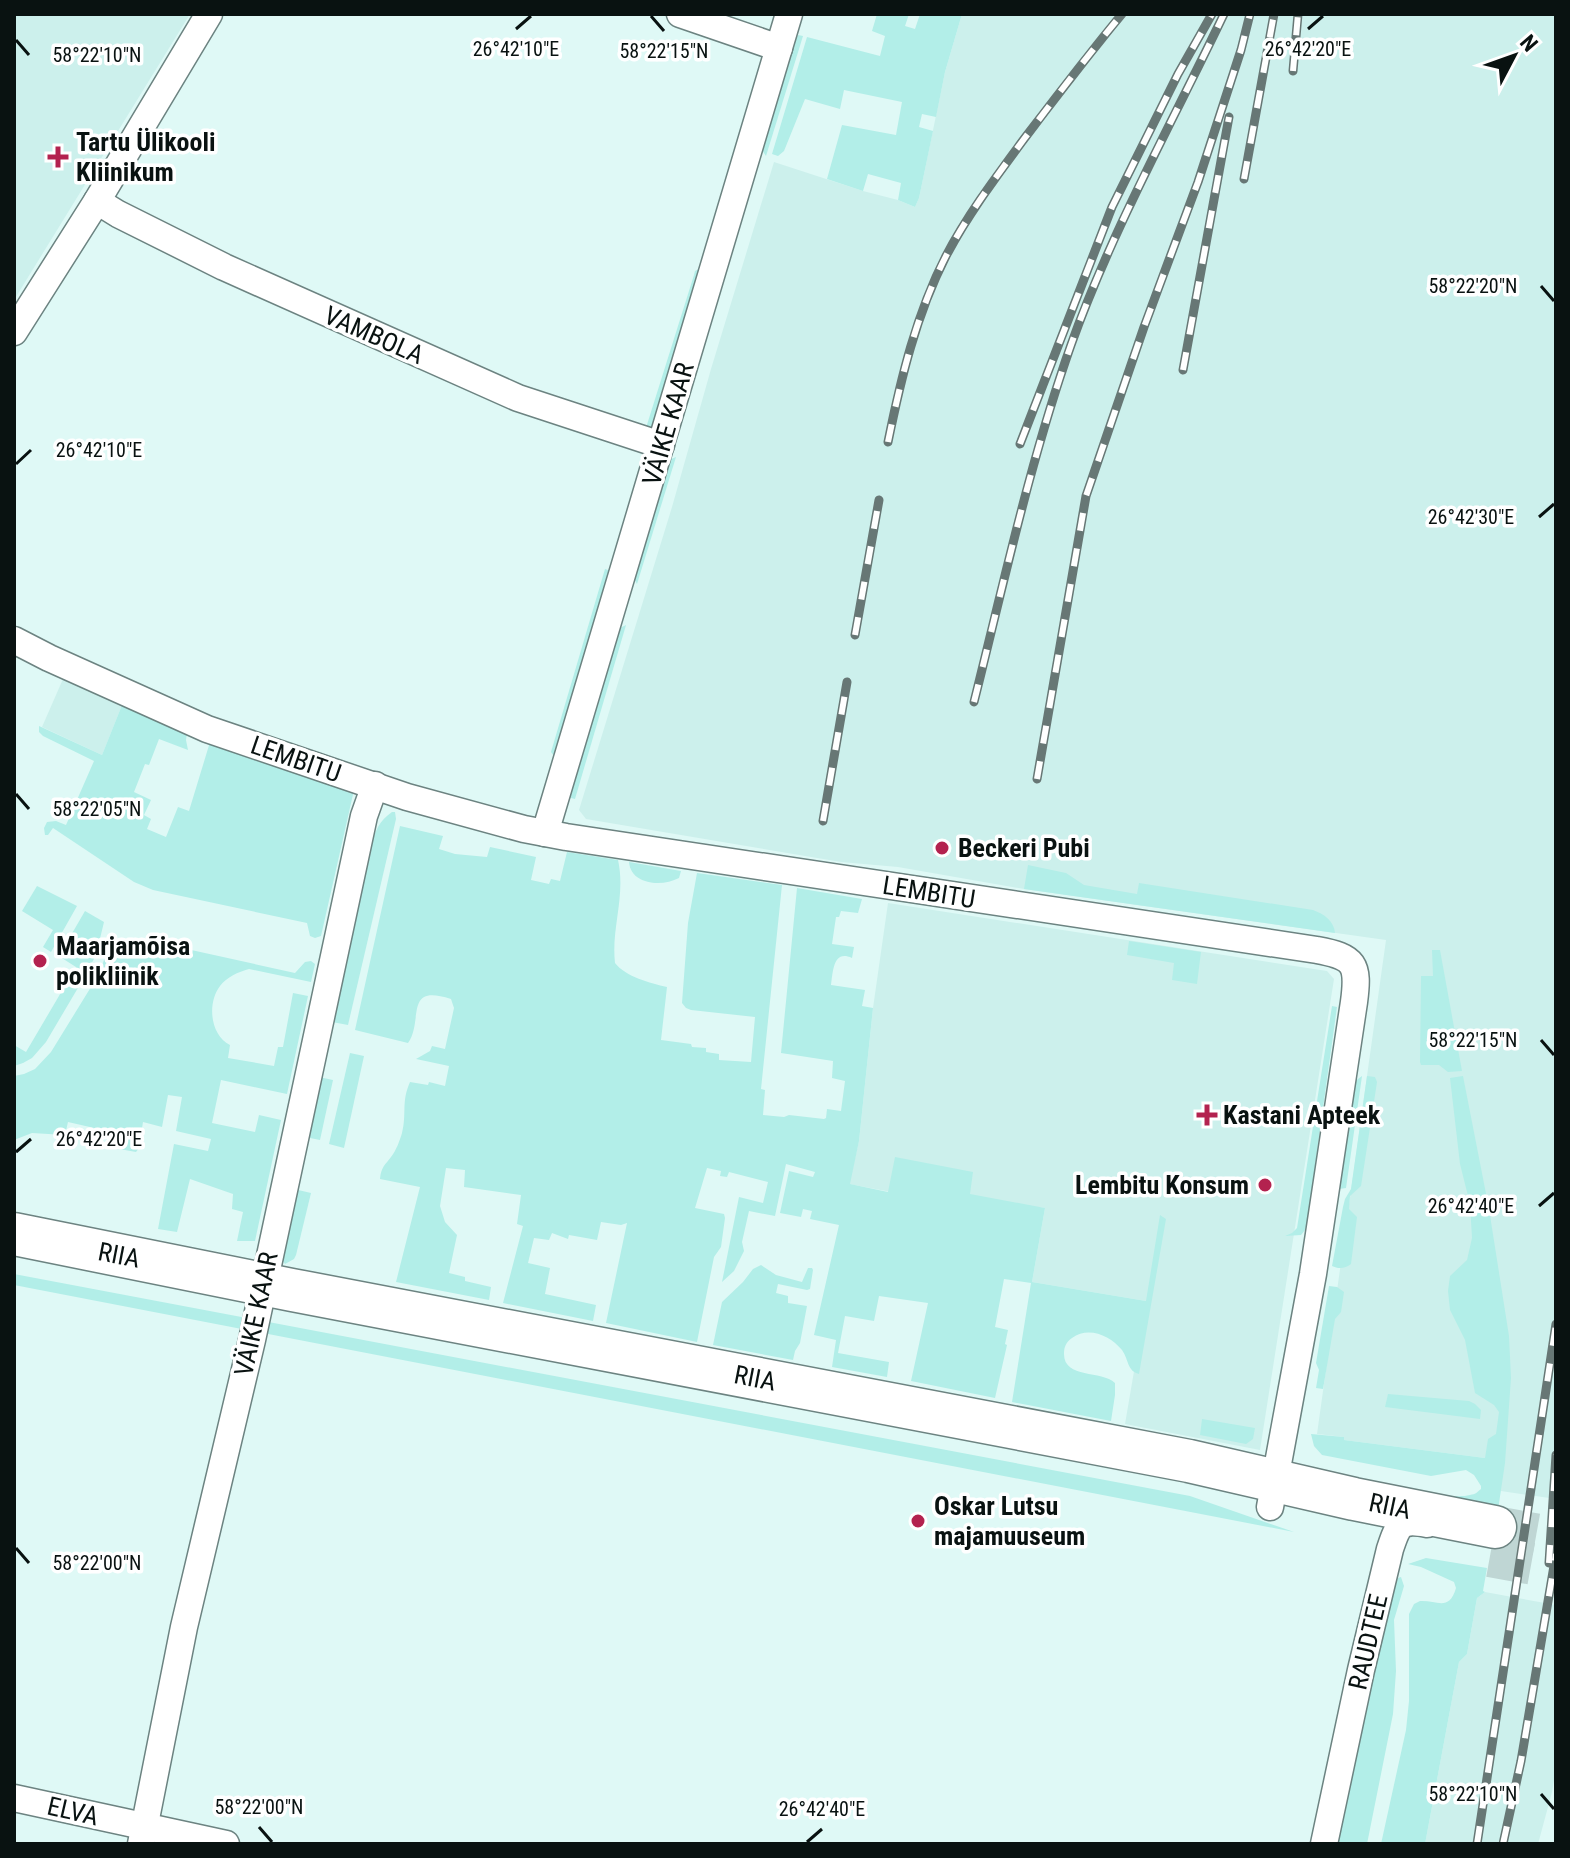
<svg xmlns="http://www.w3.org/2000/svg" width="1570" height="1858" font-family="'Roboto Condensed',sans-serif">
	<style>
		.built { fill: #ccf0ec }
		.green { fill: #b2eee8 }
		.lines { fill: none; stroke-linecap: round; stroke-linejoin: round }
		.trunk-tunnel { stroke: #bfd6d4; stroke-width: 42; stroke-dasharray: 42 21; stroke-linecap: butt }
		.minor-casing { stroke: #6c8381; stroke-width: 29 }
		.trunk-casing { stroke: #6c8381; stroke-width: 45 }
		.minor { stroke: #fff; stroke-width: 26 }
		.trunk { stroke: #fff; stroke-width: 42 }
		.rail-casing { stroke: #677775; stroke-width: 9 }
		.rail { stroke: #fff; stroke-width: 6; stroke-dasharray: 18; stroke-linecap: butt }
		.ticks { fill: none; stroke: #091211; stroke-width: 3 }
		.poi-dot { fill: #b3224f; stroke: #fff; stroke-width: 3 }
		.labels { text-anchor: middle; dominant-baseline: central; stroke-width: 7; stroke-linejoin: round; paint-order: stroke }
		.poi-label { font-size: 26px; font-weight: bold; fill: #091211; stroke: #fff; text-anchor: start }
		.street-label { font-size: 26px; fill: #091211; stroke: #fff }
		.ticks-label { font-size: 20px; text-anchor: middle; fill: #091211; stroke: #fff; stroke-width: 7; stroke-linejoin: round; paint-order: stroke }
	</style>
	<rect width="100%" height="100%" fill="#dff9f6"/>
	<g class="built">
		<polygon points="14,14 190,14 14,300"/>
		<polygon points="962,14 1556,14 1556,1499 1501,1491 1485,1458 1344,1440 1344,1437 1317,1434 1386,940 1024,889 898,867 841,862 586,819 579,810 672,507 711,369 774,162 863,191 898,200 915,207 919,198 945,72"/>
		<polygon points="63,679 122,705 102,755 42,727"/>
		<polygon points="888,903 1327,971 1334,979 1260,1450 1125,1424 1146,1301 1032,1282 1045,1208 908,1194 907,1195 849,1184 859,1141 873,1008"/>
		<polygon points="1485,1592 1556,1605 1556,1769 1552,1792 1538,1844 1425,1844 1459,1662 1467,1654 1477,1598"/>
	</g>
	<g class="green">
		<polygon points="877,14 909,14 905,26 915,29 920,14 962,14 945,72 936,117 922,114 919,127 933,131 919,198 915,207 898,200 901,183 868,174 863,191 827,179 842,125 896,135 902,102 844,90 840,109 805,99 784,151 778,156 772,154 807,37 880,56 885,36 872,31"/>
		<polygon points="798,35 803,36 766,156 762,150 795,40"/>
		<polygon points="699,269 701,270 654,426 651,429 645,431 694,275 695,271"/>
		<polygon points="676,457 637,584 633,577 669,460"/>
		<polygon points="605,569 611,571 556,756 554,756 551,752"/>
		<polygon points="626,625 575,799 567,797 616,630"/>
		<polygon points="122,705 187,733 186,740 188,750 159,739 149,765 145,764 134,792 151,800 144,815 151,819 147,829 166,837 178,807 189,811 210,742 354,790 321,936 315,938 310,936 307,923 153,890 134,882 53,828 48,835 45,835 44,828 47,822 56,821 66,825 94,761 43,736 39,732 39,726 102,755"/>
		<path d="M392,812H395L396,819L348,1025L332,1022L371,846C375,831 379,821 392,812Z"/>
		<path d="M400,826L443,836L439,849L455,854L487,857L490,847L536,857L531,880L549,884L551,879L560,881L567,852L618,860C626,896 611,928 615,963C626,977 650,983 667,987L661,1040L691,1044L692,1047L706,1048V1052L719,1054V1060L751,1062L755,1017L691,1010L686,1008L682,1003L688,923L697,873L782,885L761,1089L765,1090L763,1115L784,1117L789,1115L824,1119L826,1118L827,1109L841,1111L845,1081L832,1078L833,1061L781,1053L797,888L862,899L858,913L841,911L839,917H836L832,944L854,947L852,958C833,949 833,972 831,985L865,990L862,1006L873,1008L859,1141L850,1184L888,1192L895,1157L973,1172L970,1194L1045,1208L1032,1282L1146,1301L1160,1215L1166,1219L1139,1374C1127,1371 1129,1360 1122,1350C1110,1335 1088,1326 1072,1338C1066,1342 1064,1347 1064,1354C1064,1379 1102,1370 1115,1383V1395L1111,1421L1012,1402L1031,1283L1004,1279L995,1327L1008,1330L1005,1344L1007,1345L995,1398L911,1381L928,1303L879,1296L874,1321L845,1316L838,1353L889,1362L887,1377L832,1367L836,1340L814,1335L839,1225L810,1219L812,1211L803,1209L801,1217L780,1213L789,1171L813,1177L815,1172L786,1164L775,1216L749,1211L742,1242L744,1251L734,1271L722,1282L739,1197L763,1203L768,1182L729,1172L727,1177L720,1176L721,1171L707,1168L695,1208L724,1214L725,1218L721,1247L714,1257L697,1342L606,1323L627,1223L621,1225L601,1222L597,1240L569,1235L568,1239L552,1233L549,1240L534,1238L528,1263L550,1268L545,1294L596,1305L593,1321L503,1303L523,1226L517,1224L521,1195L464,1187L465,1170L446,1168L440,1206L445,1222L457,1235L449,1273L465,1277V1281L491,1287L489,1300L396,1282L420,1187L380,1179C381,1167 385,1165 391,1157C396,1151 400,1140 402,1133C407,1114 401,1102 410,1082L428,1085L429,1082L445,1086L449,1066L416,1059L430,1051L432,1046L445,1049L454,1008L451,999C403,983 424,1021 408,1043L355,1030Z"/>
		<path d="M629,862L681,871L679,878C662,887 631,885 629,862Z"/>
		<path d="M1028,865L1066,873L1084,885L1137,894L1139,883L1313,910C1324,914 1334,921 1335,933L1024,889Z"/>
		<polygon points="37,886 77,906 51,952 43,947 53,930 22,911"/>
		<polygon points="85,911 104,922 96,955 85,976 46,1042 32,1058 23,1063 14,1066 14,1045 26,1052 76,967 57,955 74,930"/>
		<path d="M148,937L164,944L295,973L305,962L311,961L315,964L311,982L249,969C238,972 227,977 220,986C207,1003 210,1035 230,1045L228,1058L274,1066L278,1047H283L293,993L308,996L287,1094L221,1080L212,1123L255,1132L259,1115L281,1120L255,1241H237L243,1212L232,1209L233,1194L190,1179L177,1232L158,1229L174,1144L208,1151L211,1139L176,1131L182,1097L168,1095L162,1127L143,1122L139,1148L136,1152L114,1148L116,1133L68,1122L65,1135L32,1133L14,1140V1076L24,1074L35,1069L51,1052L99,974L111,940L140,951Z"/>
		<polygon points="1129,941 1201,952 1197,984 1172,980 1174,963 1127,955"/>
		<polygon points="1432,950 1440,950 1462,1071 1448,1072 1439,1065 1421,1065 1420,1062 1421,976 1433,976"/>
		<polygon points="1332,1006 1337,1007 1307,1223 1305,1230 1301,1235 1285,1236 1292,1233 1297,1228"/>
		<polygon points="350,1053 364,1056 344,1148 329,1144"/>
		<polygon points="1362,1076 1346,1188 1339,1189 1354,1082"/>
		<path d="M1367,1076L1375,1077L1377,1082L1361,1186L1350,1196L1349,1209L1357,1217L1351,1264C1345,1269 1338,1269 1332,1266L1343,1207L1345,1199L1351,1189Z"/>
		<path d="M1463,1076L1489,1209L1509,1336L1511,1378L1505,1463L1498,1510L1351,1477C1378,1482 1446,1501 1470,1495C1476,1494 1476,1493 1481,1489V1486L1474,1475L1466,1470L1431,1476L1322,1455L1314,1446L1311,1434L1344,1437V1440L1485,1458L1488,1439L1496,1434L1499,1412L1494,1405L1475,1393L1465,1340L1450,1310L1448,1291L1450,1276L1467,1260L1472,1238L1470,1204L1460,1164L1450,1078Z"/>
		<polygon points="319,1077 333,1080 320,1140 305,1137"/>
		<polygon points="294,1189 311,1193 296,1255 294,1259 285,1264 281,1258"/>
		<polygon points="761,1265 776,1275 802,1282 808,1268 812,1268 813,1270 810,1289 807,1290 778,1284 776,1293 788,1296 788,1303 807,1306 800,1343 795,1351 793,1360 713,1345 722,1302 743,1282 753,1269"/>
		<polygon points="14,1274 1190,1496 1294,1532 14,1285"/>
		<polygon points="1329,1286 1337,1287 1344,1292 1341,1312 1335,1319 1323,1389 1316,1388 1319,1370 1316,1363"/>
		<polygon points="1388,1394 1469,1401 1475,1404 1481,1410 1480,1419 1385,1407"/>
		<polygon points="1202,1419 1255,1428 1253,1439 1246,1444 1200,1435"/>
		<path d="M1426,1558L1487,1568L1483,1591L1485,1592L1477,1598L1467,1654L1459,1662L1425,1844H1381L1406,1730L1409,1701V1614L1414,1604L1420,1601C1437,1600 1449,1612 1456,1588L1454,1582L1421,1567L1408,1564Z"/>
		<polygon points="1401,1577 1404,1586 1394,1620 1396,1671 1393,1714 1367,1844 1337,1844 1370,1686 1393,1591 1398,1578"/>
	</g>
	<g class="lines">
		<g class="trunk-tunnel">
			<polyline points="1495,1527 1556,1538"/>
			<polyline points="1490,1556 1556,1568"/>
		</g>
		<defs>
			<g id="minor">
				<polyline points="680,14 779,48"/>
				<polyline points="97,201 118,214 224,267 518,398 661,445"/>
				<polyline points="14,332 97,201 209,14"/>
				<path d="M14,640L49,658L207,729L407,797L524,829L566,837L1317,950C1355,957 1359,964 1354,1002L1313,1274L1270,1507"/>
				<polyline points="545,833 789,14"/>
				<polyline points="14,1798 226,1844"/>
				<polyline points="141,1844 184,1627 252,1340 364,816 375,785"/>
				<path d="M1324,1844L1361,1670L1390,1549C1398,1525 1400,1519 1427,1524"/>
			</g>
			<polyline id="trunk" points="14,1234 292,1290 1189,1461 1354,1499 1495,1527"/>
		</defs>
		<use href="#minor" class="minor-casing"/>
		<use href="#trunk" class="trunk-casing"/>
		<use href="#minor" class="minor"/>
		<use href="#trunk" class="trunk"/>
		<defs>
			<g id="rail">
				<polyline points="1293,71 1298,14"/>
				<polyline points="1244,179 1274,14"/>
				<polyline points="1183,370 1229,117"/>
				<path d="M888,442C901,378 916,315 946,256C968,214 996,177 1024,139C1056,97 1088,55 1122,14"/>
				<polyline points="1020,444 1112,207 1178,74 1212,14"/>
				<polyline points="855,635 879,500"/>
				<path d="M974,702C1004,582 1030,461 1071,345C1112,230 1172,123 1224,14"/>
				<polyline points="1037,779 1086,496 1144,327 1198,182 1241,50 1250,14"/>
				<polyline points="823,821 847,682"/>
				<polyline points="1549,1563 1556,1455"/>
				<polyline points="1477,1844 1556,1324"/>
				<polyline points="1503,1844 1521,1761 1556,1554"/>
			</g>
		</defs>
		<use href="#rail" class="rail-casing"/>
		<use href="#rail" class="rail"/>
	</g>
	<path class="ticks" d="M651,16L664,31M516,29L531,16M1308,29L1323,16M16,40L29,55M1541,286L1554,301M16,464L31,450M1539,517L1554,504M16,794L29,809M1541,1040L1554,1055M16,1152L31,1139M1539,1206L1554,1193M16,1548L29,1563M1541,1794L1554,1809M259,1827L272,1842M807,1842L822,1829"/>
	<g class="poi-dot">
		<path d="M54 145h8v8h8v8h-8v8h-8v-8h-8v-8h8z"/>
		<circle cx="942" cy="848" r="8"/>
		<circle cx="40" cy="961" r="8"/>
		<path d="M1203 1103h8v8h8v8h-8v8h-8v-8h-8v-8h8z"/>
		<circle cx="1265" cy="1185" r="8"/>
		<circle cx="918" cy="1521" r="8"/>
	</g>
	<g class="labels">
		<g class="poi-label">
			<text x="76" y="142">Tartu Ülikooli<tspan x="76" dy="30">Kliinikum</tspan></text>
			<text x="958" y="848">Beckeri Pubi</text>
			<text x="56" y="946">Maarjamõisa<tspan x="56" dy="30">polikliinik</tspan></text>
			<text x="1223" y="1115">Kastani Apteek</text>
			<text x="1249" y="1185" text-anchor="end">Lembitu Konsum</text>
			<text x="934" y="1506">Oskar Lutsu<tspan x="934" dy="30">majamuuseum</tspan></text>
		</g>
		<g class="street-label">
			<text transform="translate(374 335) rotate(24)">VAMBOLA</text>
			<text transform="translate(668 424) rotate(-74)">VÄIKE KAAR</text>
			<text transform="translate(296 759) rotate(19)">LEMBITU</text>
			<text transform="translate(929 892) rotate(9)">LEMBITU</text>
			<text transform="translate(119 1255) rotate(11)">RIIA</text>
			<text transform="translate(256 1314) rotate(-78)">VÄIKE KAAR</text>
			<text transform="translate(755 1378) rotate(11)">RIIA</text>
			<text transform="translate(1390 1506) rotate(12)">RIIA</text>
			<text transform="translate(1368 1642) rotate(-77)">RAUDTEE</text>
			<text transform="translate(73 1811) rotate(13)">ELVA</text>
		</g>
	</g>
	<g class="ticks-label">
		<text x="516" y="56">26°42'10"E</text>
		<text x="1308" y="56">26°42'20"E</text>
		<text x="664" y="58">58°22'15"N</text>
		<text x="97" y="62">58°22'10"N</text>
		<text x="1473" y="293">58°22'20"N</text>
		<text x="99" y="457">26°42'10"E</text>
		<text x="1471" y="524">26°42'30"E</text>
		<text x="97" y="816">58°22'05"N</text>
		<text x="1473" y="1047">58°22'15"N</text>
		<text x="99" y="1146">26°42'20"E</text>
		<text x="1471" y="1213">26°42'40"E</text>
		<text x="97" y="1570">58°22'00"N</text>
		<text x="1473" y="1801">58°22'10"N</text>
		<text x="259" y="1814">58°22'00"N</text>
		<text x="822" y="1816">26°42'40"E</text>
	</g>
	<rect width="1570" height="1858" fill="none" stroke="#091211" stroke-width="32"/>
	<g transform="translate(1514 56) rotate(49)" stroke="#ffffff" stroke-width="6" paint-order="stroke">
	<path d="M0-6L14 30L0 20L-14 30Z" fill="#091211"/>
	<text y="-12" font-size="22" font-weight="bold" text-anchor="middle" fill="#091211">N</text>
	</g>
</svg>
